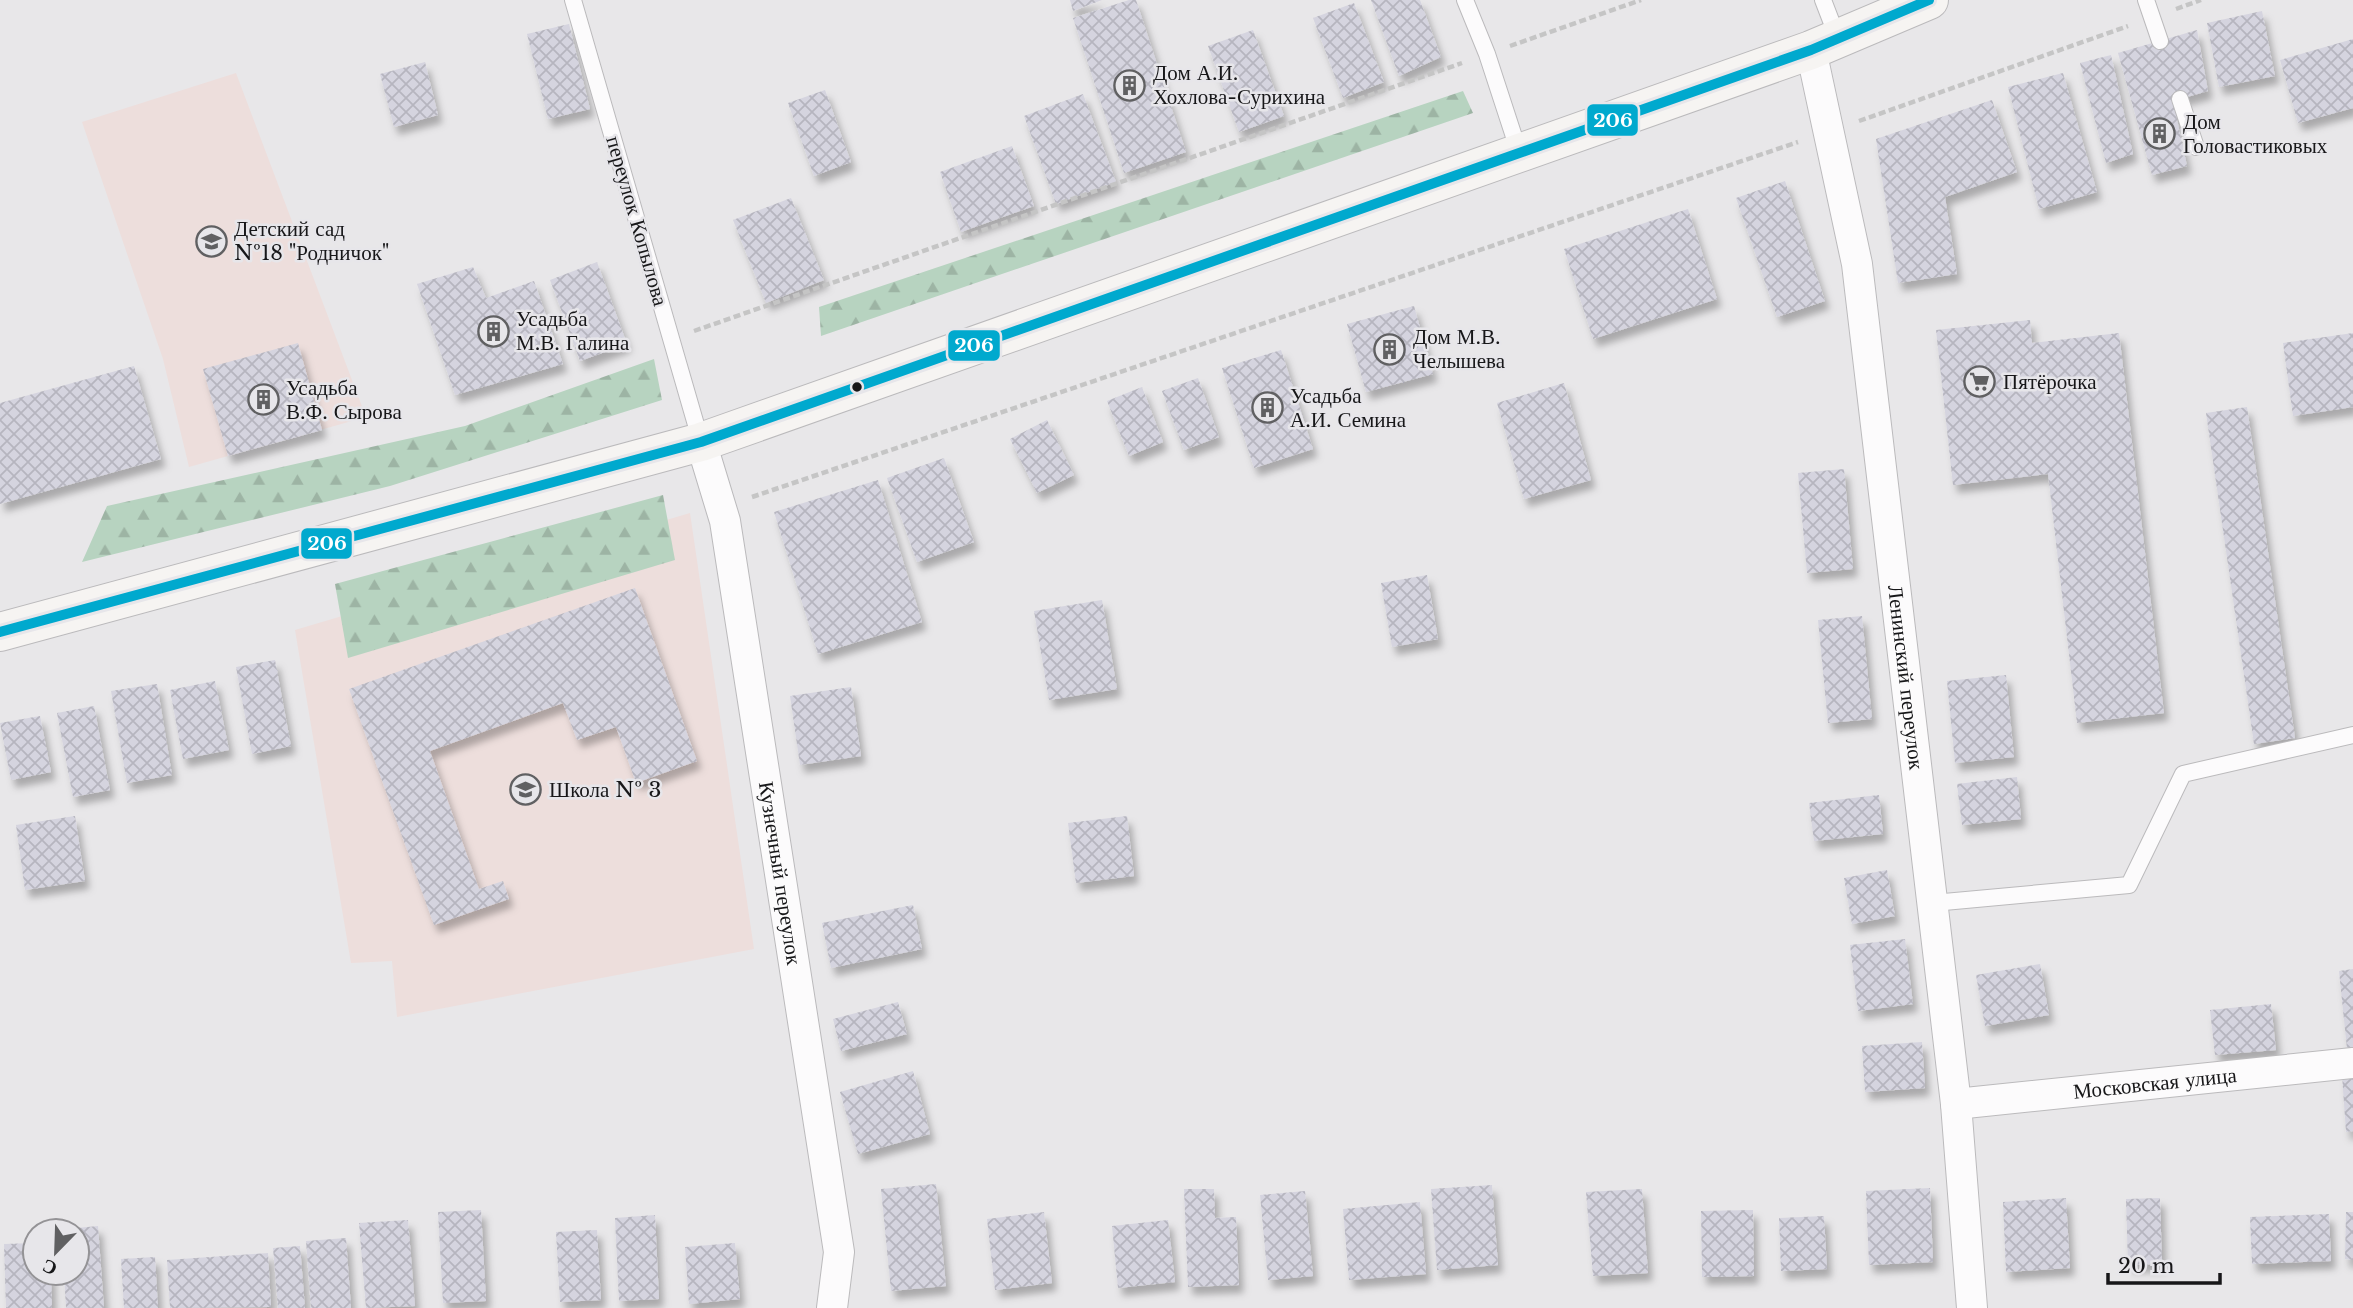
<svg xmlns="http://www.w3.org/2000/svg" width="2353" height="1308" font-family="'Libre Baskerville',serif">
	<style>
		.education { fill: #eddedc }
		.forest { fill: url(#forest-firs) }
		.building { fill: url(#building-cross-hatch); filter: url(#shadow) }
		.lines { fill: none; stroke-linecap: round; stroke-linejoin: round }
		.service-casing { stroke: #bbbabc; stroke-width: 18 }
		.minor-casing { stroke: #bbbabc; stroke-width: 32 }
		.secondary-casing { stroke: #bbbabc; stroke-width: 40 }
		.path { stroke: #c5c5c5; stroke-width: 4.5; stroke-dasharray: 7 3.5; stroke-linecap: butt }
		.service { stroke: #fcfbfc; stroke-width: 16 }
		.minor { stroke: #fcfbfc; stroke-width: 30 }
		.secondary { stroke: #f6f4f2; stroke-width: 38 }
		.bus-1-casing { stroke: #e7e6ea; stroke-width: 16 }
		.bus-1 { stroke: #00a9ce; stroke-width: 10 }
		.bus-dot { fill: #171719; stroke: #e7e6ea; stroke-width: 2.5 }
		.labels { text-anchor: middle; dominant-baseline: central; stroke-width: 5; stroke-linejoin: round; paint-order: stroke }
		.poi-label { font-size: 21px; fill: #171719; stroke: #e7e6ea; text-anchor: start }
		.street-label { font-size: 21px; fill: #171719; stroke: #e7e6ea }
		.line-badge { stroke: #e7e6ea; stroke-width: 2.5 }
		.badge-label { font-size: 19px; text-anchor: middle; font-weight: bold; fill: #fff }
	</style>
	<defs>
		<pattern id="forest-firs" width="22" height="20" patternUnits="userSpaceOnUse" patternTransform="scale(1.75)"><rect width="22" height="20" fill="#b7d3c0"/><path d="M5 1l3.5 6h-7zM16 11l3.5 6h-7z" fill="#9db4a4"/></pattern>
		<pattern id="building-cross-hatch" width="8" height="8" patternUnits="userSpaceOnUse" patternTransform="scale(1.75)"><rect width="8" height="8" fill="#d5d4df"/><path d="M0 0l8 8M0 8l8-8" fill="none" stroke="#b6b5bf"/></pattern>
		<filter id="shadow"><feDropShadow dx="4.5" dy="8" stdDeviation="3.5" flood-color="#0004"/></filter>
	</defs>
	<rect width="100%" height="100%" fill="#e8e7e9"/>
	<g class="education">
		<polygon points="236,73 366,417 189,467 163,359 82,122"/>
		<polygon points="690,513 754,949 397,1017 392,961 351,963 295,630"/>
	</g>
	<g class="forest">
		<polygon points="1463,91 1473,113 821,336 819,307"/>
		<polygon points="654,359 662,400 390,486 82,562 107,506 465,426"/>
		<polygon points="663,495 675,560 348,658 335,584"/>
	</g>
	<g class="building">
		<polygon points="1070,0 1102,0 1073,11"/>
		<polygon points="1129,0 1136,0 1186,152 1124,173 1073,18"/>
		<polygon points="1371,0 1420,0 1441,57 1399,76"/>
		<polygon points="1354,3 1384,82 1343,98 1313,18"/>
		<polygon points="2262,11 2275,76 2219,87 2207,23"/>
		<polygon points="569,24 590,109 548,119 527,34"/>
		<polygon points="1253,30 1284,116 1239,132 1208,46"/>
		<polygon points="2197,30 2208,91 2173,101 2187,166 2152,175 2118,53"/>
		<polygon points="2353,39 2353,108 2298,123 2280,60"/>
		<polygon points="2111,55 2133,154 2106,163 2080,63"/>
		<polygon points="425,62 438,115 394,127 380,74"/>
		<polygon points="2063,73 2097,192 2039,209 2008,87"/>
		<polygon points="825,90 851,162 814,176 788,103"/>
		<polygon points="1083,94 1116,182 1056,204 1024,116"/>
		<polygon points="1992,100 2017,172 1945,197 1957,274 1898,283 1876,139"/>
		<polygon points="1012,146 1034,206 961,232 940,172"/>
		<polygon points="1785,181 1825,301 1777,317 1736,198"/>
		<polygon points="791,198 824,280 766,303 733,220"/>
		<polygon points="1688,209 1717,299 1593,339 1564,249"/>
		<polygon points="597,262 627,344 580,361 550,280"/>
		<polygon points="473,267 486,298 534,281 563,364 455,395 417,284"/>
		<polygon points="1414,306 1433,374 1366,392 1347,324"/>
		<polygon points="2030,320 2032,343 2119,333 2164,713 2077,723 2048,474 1953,485 1936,330"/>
		<polygon points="2353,333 2353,407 2293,416 2283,343"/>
		<polygon points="298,343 322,430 228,456 203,369"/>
		<polygon points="1281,350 1313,449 1254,468 1222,368"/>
		<polygon points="134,366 161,459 0,504 0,403"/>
		<polygon points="1198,378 1219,437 1184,450 1162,391"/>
		<polygon points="1564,383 1591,480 1524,499 1497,403"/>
		<polygon points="1142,387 1163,442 1129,456 1107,401"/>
		<polygon points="2247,407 2295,738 2254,744 2206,413"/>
		<polygon points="1047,420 1074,475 1037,493 1010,439"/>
		<polygon points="944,458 974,542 917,562 887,478"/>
		<polygon points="1844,469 1853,569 1807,573 1798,473"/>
		<polygon points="878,480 922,622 818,654 774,512"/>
		<polygon points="1427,575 1438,639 1392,647 1381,583"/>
		<polygon points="635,588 697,761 636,783 616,727 577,740 563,703 430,751 479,889 503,881 509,899 434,925 349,689"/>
		<polygon points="1102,600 1117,689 1049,700 1034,611"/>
		<polygon points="1862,616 1872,719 1828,723 1818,620"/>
		<polygon points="275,660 291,746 252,754 236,667"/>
		<polygon points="2006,675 2014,757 1955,763 1947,681"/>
		<polygon points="215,681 229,750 183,759 170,690"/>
		<polygon points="157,684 172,775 127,783 111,691"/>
		<polygon points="851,687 861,756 800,765 790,696"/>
		<polygon points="94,706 110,790 73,797 57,713"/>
		<polygon points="40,716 51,772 11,780 0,723"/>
		<polygon points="2017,777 2021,819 1962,825 1957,784"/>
		<polygon points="1879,795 1883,834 1814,841 1809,803"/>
		<polygon points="75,816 85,881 25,890 16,825"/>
		<polygon points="1127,816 1134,876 1076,883 1068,823"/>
		<polygon points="1887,870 1895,916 1852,924 1844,878"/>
		<polygon points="913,905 922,949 831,968 822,923"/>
		<polygon points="1905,939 1913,1004 1858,1011 1850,945"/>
		<polygon points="2040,964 2049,1015 1985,1026 1976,975"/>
		<polygon points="2353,969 2353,1048 2347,1049 2339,971"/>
		<polygon points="898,1002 907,1034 841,1051 833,1019"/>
		<polygon points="2271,1004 2276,1050 2215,1055 2210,1010"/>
		<polygon points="1922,1042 1925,1088 1865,1092 1862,1046"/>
		<polygon points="913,1071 930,1134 858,1154 840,1092"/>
		<polygon points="2342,1075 2353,1075 2353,1131 2346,1132"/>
		<polygon points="936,1184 946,1286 891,1291 881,1189"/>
		<polygon points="1492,1185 1498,1265 1437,1270 1431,1189"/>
		<polygon points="1930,1188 1933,1262 1869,1265 1866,1191"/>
		<polygon points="1184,1189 1214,1189 1215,1218 1236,1217 1239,1285 1188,1287"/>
		<polygon points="1642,1189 1648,1273 1593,1276 1586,1192"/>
		<polygon points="1305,1191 1313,1276 1268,1280 1260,1195"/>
		<polygon points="2066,1198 2070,1268 2006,1272 2003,1202"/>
		<polygon points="2160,1198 2162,1264 2128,1265 2126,1199"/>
		<polygon points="1420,1202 1426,1274 1349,1280 1343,1209"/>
		<polygon points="481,1210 486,1301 443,1303 438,1212"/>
		<polygon points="1753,1210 1754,1276 1702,1277 1701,1211"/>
		<polygon points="1044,1212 1052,1283 995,1290 987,1219"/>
		<polygon points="2346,1212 2353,1212 2353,1260 2345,1259"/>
		<polygon points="2329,1214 2331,1261 2252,1264 2250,1217"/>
		<polygon points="655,1215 659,1299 619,1301 615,1218"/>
		<polygon points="1824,1216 1827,1269 1781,1271 1779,1218"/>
		<polygon points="408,1220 415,1306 366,1308 359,1223"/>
		<polygon points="1168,1220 1175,1282 1118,1288 1112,1226"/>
		<polygon points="98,1226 104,1308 66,1308 64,1273 77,1273 77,1231 66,1231 66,1229"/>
		<polygon points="597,1230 601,1300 560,1302 556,1232"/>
		<polygon points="346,1238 351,1308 311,1308 306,1241"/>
		<polygon points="35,1243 35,1273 51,1273 52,1308 6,1308 4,1244"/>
		<polygon points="735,1243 740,1299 689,1304 685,1247"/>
		<polygon points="300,1246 305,1308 278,1308 273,1248"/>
		<polygon points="268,1253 271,1307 170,1308 167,1260"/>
		<polygon points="155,1257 158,1308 124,1308 121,1259"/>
	</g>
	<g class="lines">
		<defs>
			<g id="service">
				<polyline points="573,0 701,442"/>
				<polyline points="1465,0 1487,54 1519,152"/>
				<polyline points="1823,0 1838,39"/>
				<polyline points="2146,0 2160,41"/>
				<polyline points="2180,99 2196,147"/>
				<polyline points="1933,903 2129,885 2183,774 2353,735"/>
			</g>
			<g id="minor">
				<path id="s1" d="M1811,50L1857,264L1956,1104L1972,1308"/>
				<path id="s2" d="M701,442L725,521L839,1252L832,1308"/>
				<path id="s3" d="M1956,1104L2353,1063"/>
			</g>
			<polyline id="secondary" points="0,632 701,442 1811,50 1929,0"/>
		</defs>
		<use href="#service" class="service-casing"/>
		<use href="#minor" class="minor-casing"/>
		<use href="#secondary" class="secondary-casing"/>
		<g class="path">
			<polyline points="2176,9 2201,0"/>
			<polyline points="1510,46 1641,0"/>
			<polyline points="1859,121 2128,26"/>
			<polyline points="694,331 1462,63"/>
			<polyline points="752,497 1798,142"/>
		</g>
		<use href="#service" class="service"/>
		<use href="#minor" class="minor"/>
		<use href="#secondary" class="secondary"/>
		<defs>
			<polyline id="bus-1" points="0,632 701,442 1811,50 1929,0"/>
		</defs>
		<use href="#bus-1" class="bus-1-casing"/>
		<use href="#bus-1" class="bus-1"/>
	</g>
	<defs>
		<symbol id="building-ring" viewBox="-11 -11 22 22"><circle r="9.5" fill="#e7e6ea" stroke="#606062" stroke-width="1.5"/><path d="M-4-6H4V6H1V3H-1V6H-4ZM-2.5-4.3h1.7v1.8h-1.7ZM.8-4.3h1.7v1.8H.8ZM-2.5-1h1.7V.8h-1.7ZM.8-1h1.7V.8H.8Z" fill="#606062"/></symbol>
		<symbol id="school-ring" viewBox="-11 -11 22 22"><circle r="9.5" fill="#e7e6ea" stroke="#606062" stroke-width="1.5"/><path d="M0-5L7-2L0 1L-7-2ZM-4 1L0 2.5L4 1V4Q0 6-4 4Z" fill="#606062"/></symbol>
		<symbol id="supermarket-ring" viewBox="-11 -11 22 22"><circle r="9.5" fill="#e7e6ea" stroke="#606062" stroke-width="1.5"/><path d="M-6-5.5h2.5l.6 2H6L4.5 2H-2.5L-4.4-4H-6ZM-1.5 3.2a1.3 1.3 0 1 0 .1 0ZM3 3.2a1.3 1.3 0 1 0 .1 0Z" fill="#606062"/></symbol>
	</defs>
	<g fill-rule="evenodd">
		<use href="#building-ring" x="1112" y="68" width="35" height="35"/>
		<use href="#building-ring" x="2142" y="116" width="35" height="35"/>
		<use href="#school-ring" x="194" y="224" width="35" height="35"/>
		<use href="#building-ring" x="476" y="314" width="35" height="35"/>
		<use href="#building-ring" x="1372" y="332" width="35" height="35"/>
		<use href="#supermarket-ring" x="1962" y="364" width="35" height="35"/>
		<use href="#building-ring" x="246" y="382" width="35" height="35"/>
		<use href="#building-ring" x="1250" y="390" width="35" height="35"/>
		<use href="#school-ring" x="508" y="772" width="35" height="35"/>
	</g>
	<circle class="bus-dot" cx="857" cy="387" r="6"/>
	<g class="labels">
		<g class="poi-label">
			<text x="1153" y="73">Дом А.И.<tspan x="1153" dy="24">Хохлова-Сурихина</tspan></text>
			<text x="2183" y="122">Дом<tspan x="2183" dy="24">Головастиковых</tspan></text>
			<text x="234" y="229">Детский сад<tspan x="234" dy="24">№18 "Родничок"</tspan></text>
			<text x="516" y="319">Усадьба<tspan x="516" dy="24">М.В. Галина</tspan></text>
			<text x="1413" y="337">Дом М.В.<tspan x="1413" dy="24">Челышева</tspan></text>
			<text x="2003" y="382">Пятёрочка</text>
			<text x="286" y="388">Усадьба<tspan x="286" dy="24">В.Ф. Сырова</tspan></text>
			<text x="1290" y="396">Усадьба<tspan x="1290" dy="24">А.И. Семина</tspan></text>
			<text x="549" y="790">Школа № 3</text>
		</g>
		<g class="street-label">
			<text transform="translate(637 221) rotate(74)">переулок Копылова</text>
			<text stroke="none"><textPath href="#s1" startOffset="635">Ленинский переулок</textPath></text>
			<text stroke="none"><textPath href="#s2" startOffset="439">Кузнечный переулок</textPath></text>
			<text stroke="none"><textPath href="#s3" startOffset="200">Московская улица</textPath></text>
		</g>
	</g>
	<g class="line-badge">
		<rect x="1586" y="103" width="53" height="34" rx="7" fill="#00a9ce"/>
		<rect x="947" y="329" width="54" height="33" rx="7" fill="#00a9ce"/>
		<rect x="300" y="527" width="53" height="33" rx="7" fill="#00a9ce"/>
	</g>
	<g class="badge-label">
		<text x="1613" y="127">206</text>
		<text x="974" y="352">206</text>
		<text x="327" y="550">206</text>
	</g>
	<g transform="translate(56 1252) rotate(203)"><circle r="33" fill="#e7e6ea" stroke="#949396" stroke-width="2"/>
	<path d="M0-5L12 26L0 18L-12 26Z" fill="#606062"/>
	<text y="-10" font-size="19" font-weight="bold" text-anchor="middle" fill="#171719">С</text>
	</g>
	<path d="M2108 1273v10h112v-10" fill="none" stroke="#171719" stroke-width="3.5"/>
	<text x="2118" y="1273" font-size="21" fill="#171719" stroke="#e7e6ea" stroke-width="5" paint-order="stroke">20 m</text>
</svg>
